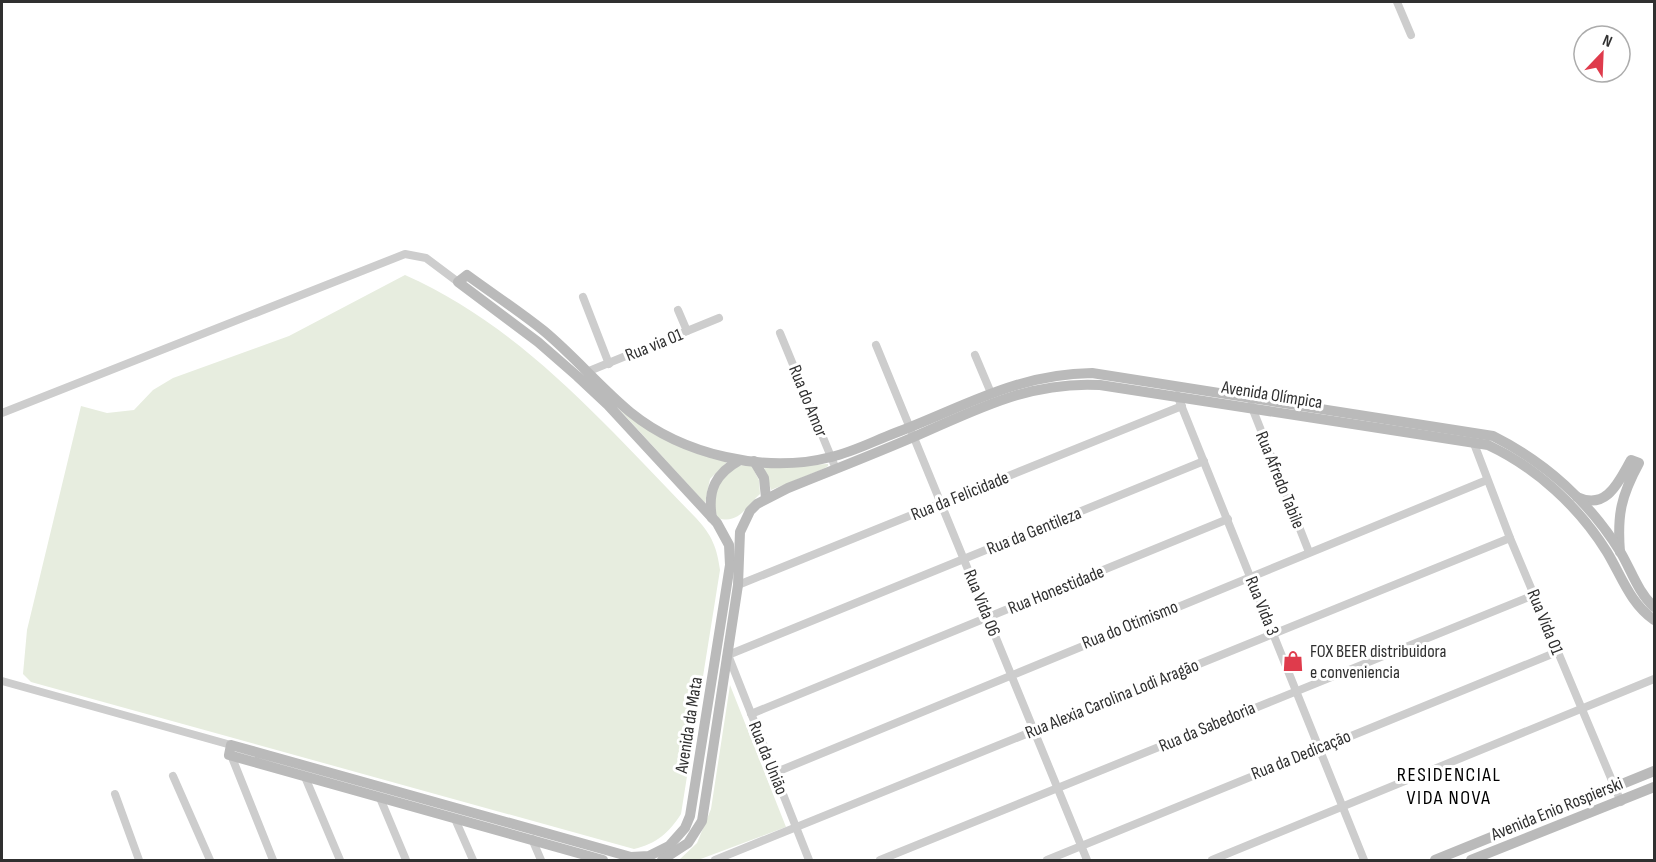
<svg xmlns="http://www.w3.org/2000/svg" width="1656" height="862" font-family="'Sofia Sans Condensed',sans-serif">
	<style>
		.green { fill: #e7eddf }
		.lines { fill: none; stroke-linecap: round; stroke-linejoin: round }
		.street { stroke: #cdcdcd; stroke-width: 8 }
		.secondary { stroke: #bababa; stroke-width: 10 }
		.labels { text-anchor: middle; dominant-baseline: central; stroke-width: 6; stroke-linejoin: round; paint-order: stroke }
		.street-label { font-size: 18px; fill: #303030; stroke: #fff }
		.poi-label { font-size: 18px; fill: #303030; stroke: #fff; text-anchor: start }
		.neighbourhood-label { font-size: 20px; letter-spacing: 1.5px; fill: #000; stroke: #fff }
	</style>
	<rect width="100%" height="100%" fill="#fff"/>
	<g class="green">
		<path d="M405,275C523,327 608,428 696,518C712,535 717,548 720,570L681,814C669,833 656,844 634,849L31,682L23,674L27,630L81,406L107,413L134,410L153,390L173,378L289,336Z"/>
		<polygon points="619,409 727,462 710,479 705,503"/>
		<path d="M746,464L751,465L759,480L760,494C747,506 738,525 718,518C707,497 723,469 746,464Z"/>
		<polygon points="828,464 828,466 823,469 771,490 764,467"/>
		<polygon points="730,685 786,827 698,860 679,860 697,843 711,809"/>
	</g>
	<g class="lines">
		<g class="street">
			<polyline points="1397,2 1411,35"/>
			<polyline points="583,297 609,364"/>
			<polyline points="678,310 687,331"/>
			<polyline points="780,333 836,469"/>
			<polyline points="876,345 1087,860"/>
			<polyline points="975,355 991,393"/>
			<polyline points="589,371 719,318"/>
			<polyline points="1177,395 1364,860"/>
			<polyline points="1251,405 1309,552"/>
			<polyline points="2,413 405,254 426,258 458,282"/>
			<polyline points="1473,441 1510,538 1621,802"/>
			<polyline points="738,585 1182,406"/>
			<polyline points="2,681 231,745"/>
			<polyline points="751,714 1228,519"/>
			<polyline points="231,755 273,860"/>
			<polyline points="774,773 1487,480"/>
			<polyline points="173,776 210,860"/>
			<polyline points="305,777 340,860"/>
			<polyline points="115,794 139,860"/>
			<polyline points="380,798 406,860"/>
			<polyline points="455,819 473,860"/>
			<polyline points="532,839 541,860"/>
			<polyline points="715,860 1510,538"/>
			<polyline points="809,860 728,655 1204,461"/>
			<polyline points="880,860 1534,595"/>
			<polyline points="1047,860 1557,652"/>
			<polyline points="1212,860 1654,679"/>
		</g>
		<g class="secondary">
			<polyline points="754,461 764,478 766,498"/>
			<path d="M1577,497C1607,511 1619,481 1631,460L1639,463C1621,496 1617,515 1620,552"/>
			<path d="M712,518C707,490 716,473 740,460"/>
			<path d="M603,860L229,755L231,745L631,857L649,856L669,846L685,828L690,816L730,565L729,545L717,523L608,405L577,376L538,342L458,282L467,275C493,294 519,311 544,331C574,356 600,387 630,412C683,455 765,474 831,457C853,452 874,441 895,433C964,407 1016,374 1092,373L1493,436C1545,462 1590,502 1621,553C1632,572 1638,592 1654,607"/>
			<path d="M662,860L688,843L702,821L738,585L740,532L750,511L757,504L788,488C831,471 874,454 916,436C978,409 1030,381 1100,385L1488,445C1537,468 1579,507 1607,552C1622,577 1630,603 1654,620"/>
			<polyline points="1435,860 1654,771"/>
			<polyline points="1471,860 1654,787"/>
		</g>
	</g>
	<defs>
		<symbol id="shop-bare" viewBox="-9 -9 18 18"><path d="M-5-2.5h2.3a2.7 3.5 0 0 1 5.4 0H5L5.5 6h-11ZM-1.5-2.5h3a1.5 2.3 0 0 0-3 0Z" fill="#df3b4c" stroke="#fff" stroke-width="2.5" paint-order="stroke"/></symbol>
	</defs>
	<g fill-rule="evenodd">
		<use href="#shop-bare" x="1278" y="646" width="30" height="30"/>
	</g>
	<g class="labels">
		<g class="street-label">
			<text transform="translate(654 345) rotate(-22)">Rua via 01</text>
			<text transform="translate(1272 395) rotate(9)">Avenida Olímpica</text>
			<text transform="translate(808 401) rotate(68)">Rua do Amor</text>
			<text transform="translate(1280 480) rotate(68)">Rua Afredo Tabile</text>
			<text transform="translate(960 496) rotate(-22)">Rua da Felicidade</text>
			<text transform="translate(1034 531) rotate(-22)">Rua da Gentileza</text>
			<text transform="translate(1056 590) rotate(-22)">Rua Honestidade</text>
			<text transform="translate(982 603) rotate(68)">Rua Vida 06</text>
			<text transform="translate(1262 606) rotate(68)">Rua Vida 3</text>
			<text transform="translate(1545 622) rotate(68)">Rua Vida 01</text>
			<text transform="translate(1130 625) rotate(-22)">Rua do Otimismo</text>
			<text transform="translate(1112 699) rotate(-22)">Rua Alexia Carolina Lodi Aragão</text>
			<text transform="translate(689 725) rotate(-81)">Avenida da Mata</text>
			<text transform="translate(1207 727) rotate(-23)">Rua da Sabedoria</text>
			<text transform="translate(1301 755) rotate(-22)">Rua da Dedicação</text>
			<text transform="translate(768 758) rotate(68)">Rua da União</text>
			<text transform="translate(1557 809) rotate(-22)">Avenida Enio Rospierski</text>
		</g>
		<g class="poi-label">
			<text x="1310" y="651">FOX BEER distribuidora<tspan x="1310" dy="21">e conveniencia</tspan></text>
		</g>
		<g class="neighbourhood-label">
			<text x="1449" y="775">RESIDENCIAL<tspan x="1449" dy="23">VIDA NOVA</tspan></text>
		</g>
	</g>
	<rect width="1656" height="862" fill="none" stroke="#303030" stroke-width="6"/>
	<g transform="translate(1602 54) rotate(23)"><circle r="28" fill="#ffffff" stroke="#acacac" stroke-width="1.5"/>
	<path d="M0-4.5L10 22L0 15L-10 22Z" fill="#df3b4c"/>
	<text y="-9" font-size="16" font-weight="bold" text-anchor="middle" fill="#303030">N</text>
	</g>
</svg>
